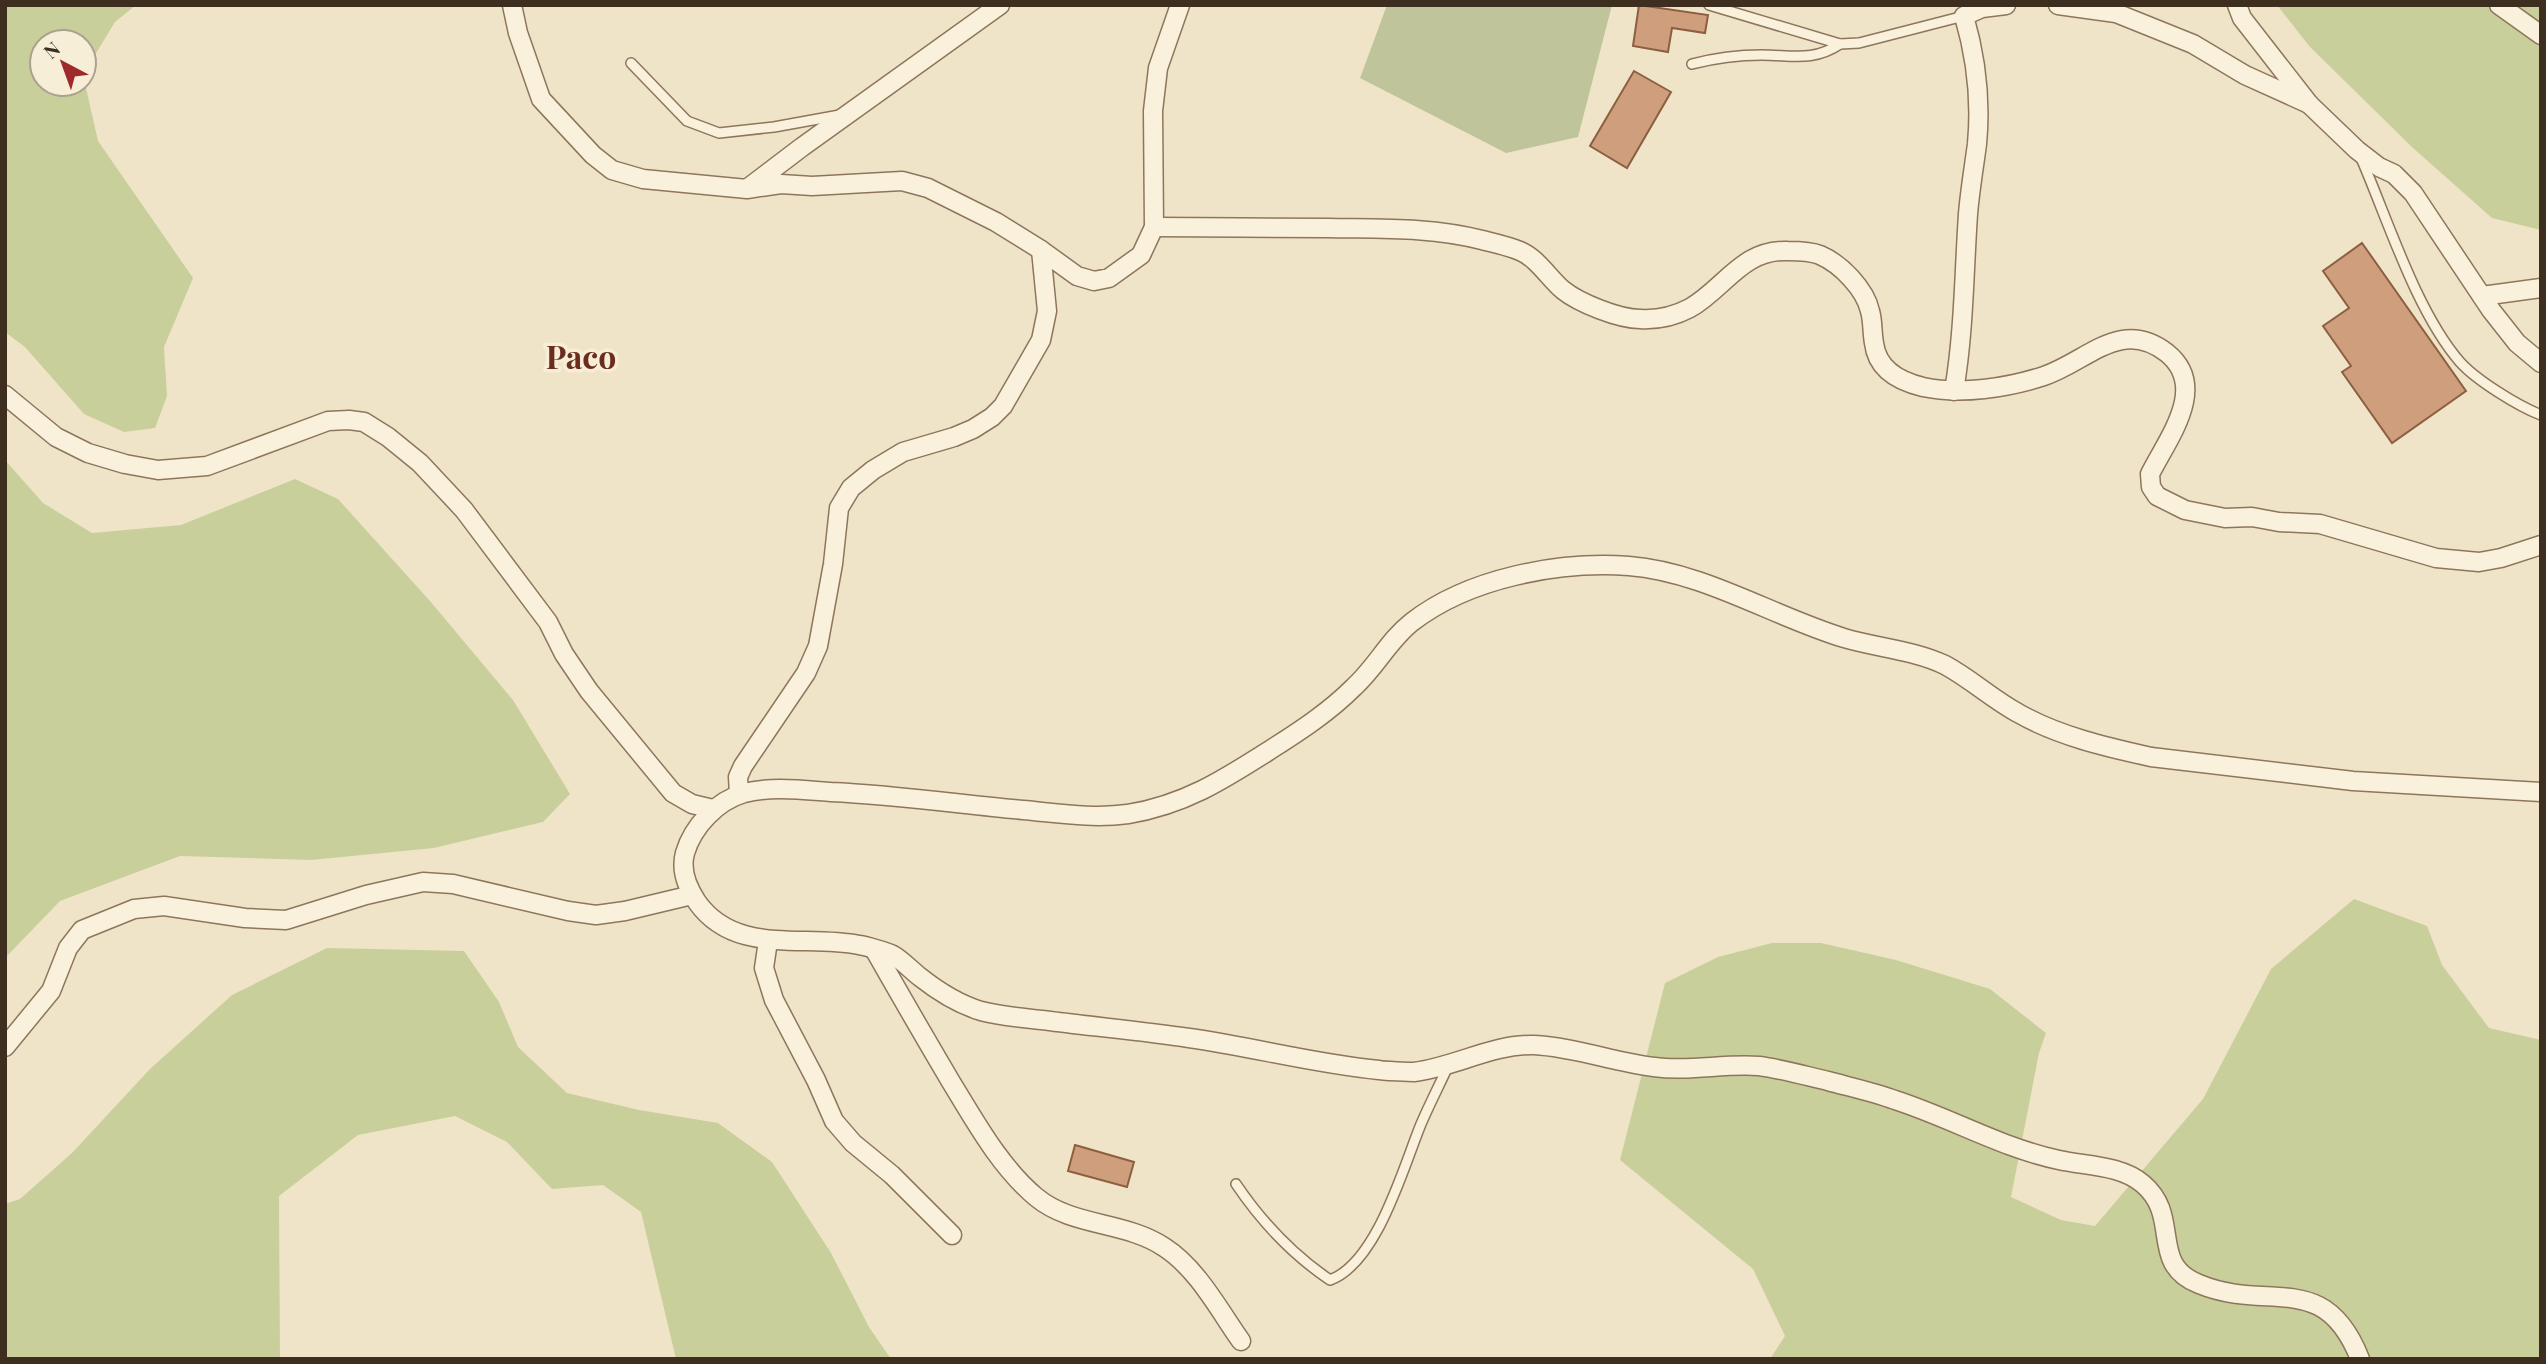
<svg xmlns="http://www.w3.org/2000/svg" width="2546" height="1364" font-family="'Playfair Display',serif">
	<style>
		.green { fill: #c9cf9b }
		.cemetery { fill: #bfc49a }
		.building { fill: #cf9f7d; stroke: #8d5f41; stroke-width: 2 }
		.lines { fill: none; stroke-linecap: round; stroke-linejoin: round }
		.service-casing { stroke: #8d765c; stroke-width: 12 }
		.minor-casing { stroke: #8d765c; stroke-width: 21 }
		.service { stroke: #faf1dc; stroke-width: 9 }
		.minor { stroke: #faf1dc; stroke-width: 18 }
		.labels { text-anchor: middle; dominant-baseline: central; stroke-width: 7; stroke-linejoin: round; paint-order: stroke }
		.district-label { font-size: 32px; font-weight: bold; fill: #6b2e1e; stroke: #f7eed8 }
	</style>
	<rect width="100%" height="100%" fill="#f0e4c8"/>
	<g class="green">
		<polygon points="5,5 136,5 115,22 84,73 84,42 42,42 42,84 84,84 84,79 98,141 193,278 164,347 167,396 155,428 124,432 84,414 25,347 5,332"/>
		<polygon points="2277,5 2541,5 2541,230 2492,218 2413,148 2310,47"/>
		<polygon points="5,460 43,503 92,533 181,525 295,479 338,499 430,601 513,700 570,794 543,822 434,848 311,860 180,856 60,901 5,958"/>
		<polygon points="2354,899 2427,926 2442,965 2489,1028 2541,1040 2541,1359 1770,1359 1785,1336 1753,1269 1620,1160 1665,983 1718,957 1772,943 1821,943 1896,960 1990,989 2046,1033 2039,1053 2011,1197 2061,1220 2095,1226 2203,1099 2271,969"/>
		<polygon points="327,948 464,951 499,1002 518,1047 567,1093 639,1110 718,1123 772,1162 831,1253 869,1327 891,1359 676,1359 641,1212 603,1185 552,1189 507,1142 455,1116 358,1135 279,1196 280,1359 5,1359 5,1204 20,1199 72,1153 150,1069 232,995"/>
	</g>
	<polygon class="cemetery" points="1387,5 1612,5 1578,137 1506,153 1360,78"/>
	<g class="building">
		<polygon points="1639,5 1708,15 1705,33 1672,28 1668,52 1633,46"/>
		<polygon points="1634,71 1671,92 1627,168 1590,146"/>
		<polygon points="2362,243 2466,391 2392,443 2342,372 2351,366 2323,326 2349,308 2323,271"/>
		<polygon points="1075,1145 1134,1162 1127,1187 1068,1171"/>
	</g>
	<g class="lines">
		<defs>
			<g id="service">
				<polyline points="1709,5 1840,44 1859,43 1964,16"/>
				<polyline points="631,63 687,121 719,133 774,127 840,115"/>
				<path d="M1692,64C1715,58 1738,55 1762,55C1792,55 1813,62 1840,44"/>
				<path d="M2361,158C2388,220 2416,311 2460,362C2476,380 2518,406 2541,415"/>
				<path d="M1236,1184C1261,1221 1293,1255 1330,1280C1377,1263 1403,1168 1421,1124C1430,1103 1440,1084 1449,1064"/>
			</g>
			<g id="minor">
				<polyline points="512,5 518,33 541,99 593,155 612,170 643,179 747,189 781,184 812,186 902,181 928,188 996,222 1041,250 1077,276 1094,281 1109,278 1141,255 1154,227 1153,111 1158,68 1180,5"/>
				<polyline points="2058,5 2116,13 2193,44 2245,75 2309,104"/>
				<polyline points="2237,5 2242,18 2309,104 2357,150 2379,167 2394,174 2413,193 2491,310 2517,343 2541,363"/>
				<polyline points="2499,5 2541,35"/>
				<polyline points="748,188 802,147 1000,5"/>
				<path d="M1154,227C1212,227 1270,228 1328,228C1381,229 1431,227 1482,240C1494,243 1508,246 1520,251C1537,258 1549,278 1563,290C1579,303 1619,319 1640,319C1658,320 1675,316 1690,308C1725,288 1742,249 1788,251C1798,251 1810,251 1820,255C1841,264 1865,289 1870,311C1873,321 1872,333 1874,343C1877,369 1898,381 1923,387C1961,395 2007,388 2044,376C2088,361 2121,317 2167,353C2209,387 2168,438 2150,474L2151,487L2157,496L2185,510L2225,518L2252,517L2279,522L2320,524L2436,558L2479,562L2501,558L2541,545"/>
				<polyline points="2482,296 2541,288"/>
				<path d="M1954,391C1964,332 1964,273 1968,214C1970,190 1974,167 1977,144C1981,102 1976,57 1964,16L1982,8L2006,5"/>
				<polyline points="5,395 56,437 88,453 125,464 158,470 207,466 328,421 349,420 364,422 388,437 420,463 464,510 548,622 564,654 589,691 673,793 692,804 713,809"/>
				<polyline points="739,794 738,777 743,766 806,673 818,646 833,564 839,508 851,488 873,470 903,452 954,437 973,429 992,417 1003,406 1041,340 1047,311 1041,250"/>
				<polyline points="768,941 764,968 774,1000 816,1080 834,1121 853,1143 892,1175 952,1235"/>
				<path d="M874,949C899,993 925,1038 951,1082C975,1121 1000,1167 1036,1197C1072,1227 1125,1221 1164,1247C1197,1268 1219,1310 1241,1341"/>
				<polyline points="5,1047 51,991 68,948 82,930 134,909 164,906 245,918 286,920 366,895 423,882 453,884 568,911 596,915 625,911 692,895"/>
				<path d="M2360,1359C2324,1268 2269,1313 2199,1284C2148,1264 2182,1217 2143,1184C2121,1165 2086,1166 2059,1160C2002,1148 1951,1118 1895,1100C1873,1092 1850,1087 1828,1081C1806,1076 1782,1069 1759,1066C1725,1063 1689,1072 1654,1067C1614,1062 1574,1047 1534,1045C1492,1044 1455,1067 1414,1072C1412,1072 1382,1071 1379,1070C1315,1064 1253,1047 1189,1038C1143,1031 1096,1027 1050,1021C1027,1018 1003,1017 981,1011C958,1004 939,992 920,977C911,970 903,961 893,955C887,952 866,946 859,945C804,934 735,956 697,902C687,887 680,871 685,853C693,826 717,801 744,793C771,786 803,790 831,792C895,795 959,804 1023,810C1057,813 1093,819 1128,814C1184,805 1223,780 1270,750C1300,731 1329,712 1354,687C1376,667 1389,640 1412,622C1469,578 1558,561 1629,566C1704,572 1772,616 1844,638C1878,648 1913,650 1945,665C1971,679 1992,699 2018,713C2058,736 2106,747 2151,757L2353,781L2541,792"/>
			</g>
		</defs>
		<use href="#service" class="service-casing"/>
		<use href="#minor" class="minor-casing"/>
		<use href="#service" class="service"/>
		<use href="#minor" class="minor"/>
	</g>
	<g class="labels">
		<g class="district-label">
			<text x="581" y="355">Paco</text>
		</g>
	</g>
	<rect width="2546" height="1364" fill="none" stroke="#3d2e20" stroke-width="14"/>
	<g transform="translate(63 63) rotate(319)"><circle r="33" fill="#f7eed8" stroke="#ada18e" stroke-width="2"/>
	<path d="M0-5L12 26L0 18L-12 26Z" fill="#9e2a2b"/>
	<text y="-10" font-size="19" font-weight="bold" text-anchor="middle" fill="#3d2e20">N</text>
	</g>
</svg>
